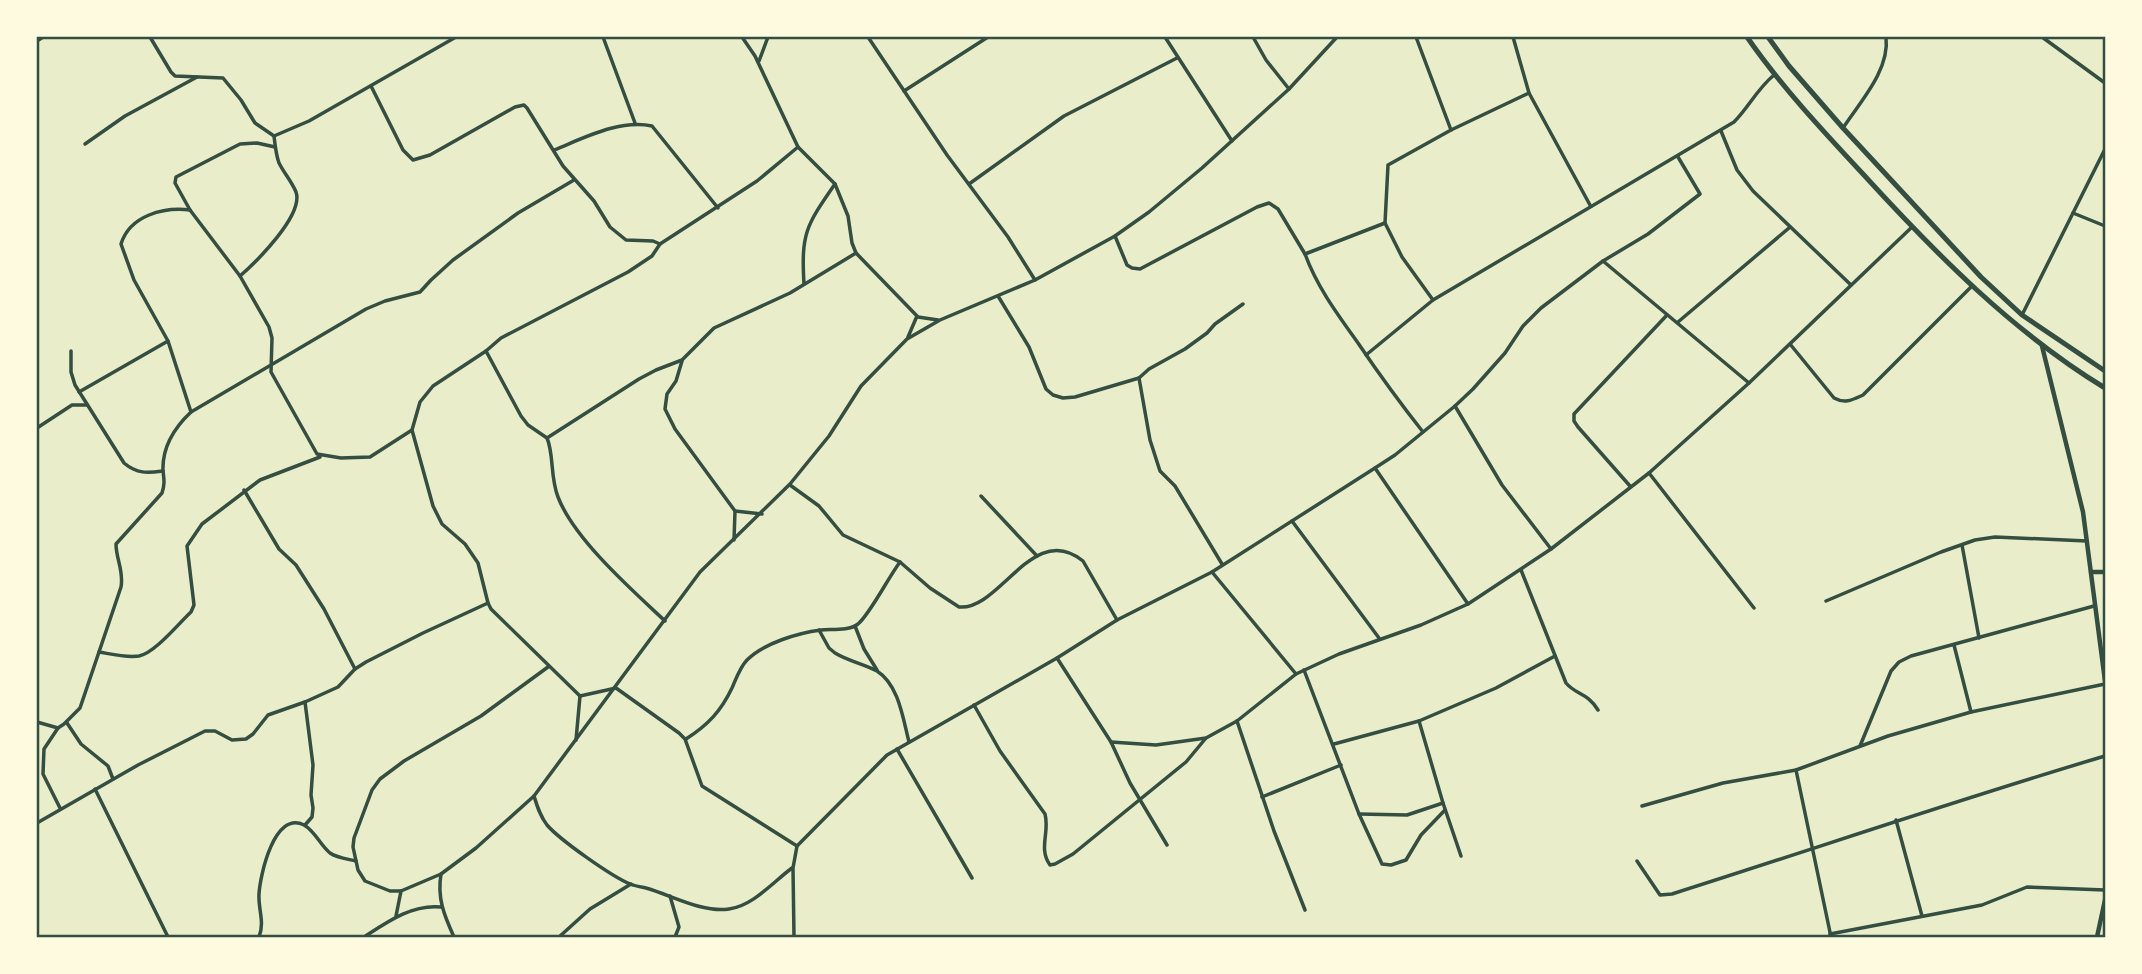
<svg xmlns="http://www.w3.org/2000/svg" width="2142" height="974" font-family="'Archivo Narrow',sans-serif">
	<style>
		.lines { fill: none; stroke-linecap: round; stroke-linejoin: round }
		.minor { stroke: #344e41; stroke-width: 3.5 }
		.tertiary { stroke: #344e41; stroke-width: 4.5 }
		.secondary { stroke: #344e41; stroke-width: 5 }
		.neatline { fill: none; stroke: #344e41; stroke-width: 2.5 }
	</style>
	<rect width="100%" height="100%" fill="#e9edc9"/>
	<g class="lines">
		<g class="minor">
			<path d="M150,37L171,72L175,76L223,78L241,100L255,123L274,136C275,145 276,155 279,163C284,173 292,182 296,192C304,215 256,262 240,276"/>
			<polyline points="603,37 635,123"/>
			<polyline points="868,37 947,155 1008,237 1035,280 1115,236 1149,212 1202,168 1289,89 1337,37"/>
			<polyline points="1165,37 1232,141"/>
			<polyline points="1253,37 1266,60 1289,89"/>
			<polyline points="1416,37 1451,130"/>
			<polyline points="1513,37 1529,93"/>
			<polyline points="2042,37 2105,83"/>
			<polyline points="37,41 43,37"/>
			<polyline points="759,61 768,37"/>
			<polyline points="371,86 403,150 413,160 430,155 515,107 524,105 527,108 563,166 594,201 610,227 626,240 653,241 660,244 757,181 798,147 755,56 742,37"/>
			<polyline points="904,91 988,37"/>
			<path d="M1843,128C1860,102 1890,70 1886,37"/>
			<polyline points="1721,131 1737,170 1753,191 1851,285"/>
			<polyline points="274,136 309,121 456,37"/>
			<polyline points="85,144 125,116 197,77"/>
			<polyline points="275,147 257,143 240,144 176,177 175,183 190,210 240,276 269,327 272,338 271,372 317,454 341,458 370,457 412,430"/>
			<polyline points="798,147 835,184 848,216 852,243 856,253 917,316 908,337"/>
			<path d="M554,150C584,138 620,119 652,126L718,208"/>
			<polyline points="969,184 1064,116 1177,58"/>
			<polyline points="2073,213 2105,226"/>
			<polyline points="1385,223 1388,165 1451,130 1529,93 1590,205"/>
			<path d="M1115,236L1127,265L1132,268L1140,269L1257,207L1269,203L1278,209L1305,254L1385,223L1402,257L1433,300L1734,122C1749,107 1757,89 1774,75"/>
			<polyline points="660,244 652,256 628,272 501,338 486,351 433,386 420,402 412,430 433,506 442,524 465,544 478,563 488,603 491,609 580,696 616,688 679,733 685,739 702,786 797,846"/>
			<path d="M1305,254C1317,287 1338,315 1358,343C1379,374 1400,403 1423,432"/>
			<polyline points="1603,261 1648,234 1700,194 1678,157"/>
			<path d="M804,284C801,233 806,226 835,184"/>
			<polyline points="998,296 1029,347 1046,389 1053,395 1063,398 1075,397 1139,378 1149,369 1185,349 1207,333 1215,324 1243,304"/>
			<polyline points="2022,315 2105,149"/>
			<polyline points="918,317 938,320"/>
			<polyline points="1678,322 1789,228"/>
			<path d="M1790,344L1834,398C1845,404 1852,400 1863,395L1972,286"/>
			<path d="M71,351V372L75,385L124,463C137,474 147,473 163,471"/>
			<path d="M486,351L521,416L528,425L547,438C554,454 550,477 558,497C574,539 632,590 665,621"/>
			<polyline points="1366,355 1433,300"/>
			<polyline points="682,361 676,381 667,394 665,409 675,429 735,511 734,540"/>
			<polyline points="1139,378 1150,440 1160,471 1175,486 1222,564"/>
			<polyline points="79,392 168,341"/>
			<polyline points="1455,406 1473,389 1505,353 1523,326 1541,308 1603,261 1749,383"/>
			<polyline points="191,412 366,309 385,301 420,292 431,280 453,260 518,213 574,180"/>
			<polyline points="37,428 72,405 87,405"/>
			<polyline points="547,438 639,379 656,370 682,360 714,328 790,293 856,253"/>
			<polyline points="1649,473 1754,608"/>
			<path d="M790,485L819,506L843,535L900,562L930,588L959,607C1000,611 1033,520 1083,561L1117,620"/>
			<polyline points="1630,486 1578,427 1574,421 1574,414 1667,315"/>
			<polyline points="244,490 279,549 296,565 324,609 355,669"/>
			<polyline points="981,496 1037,556"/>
			<polyline points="735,511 762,514"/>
			<polyline points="1292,521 1379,638"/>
			<polyline points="1962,545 1979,638"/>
			<path d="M1521,570L1566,683C1576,695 1587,692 1598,710"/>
			<polyline points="1212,572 1375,468"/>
			<polyline points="1826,601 1941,552 1975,540 1995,537 2087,541"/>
			<polyline points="1468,604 1375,468 1395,455 1455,406 1502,485 1551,549"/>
			<polyline points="855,626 864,649 877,670"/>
			<path d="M819,630L829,648L835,653C848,661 864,664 877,671C899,685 903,719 909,742"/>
			<polyline points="1954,645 1971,712"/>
			<path d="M99,652C111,654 126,658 139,656C155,653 179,623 191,612L194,605L187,546L202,524L260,480L320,457"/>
			<polyline points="1057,658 1111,742 1130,783 1167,845"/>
			<polyline points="548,667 481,716 404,761 380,779 372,790 354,838 353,847 358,870 365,881 390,891 401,891 441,874 476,848 534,796 700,572 790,484 829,436 861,386 907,339 940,320 1035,280"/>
			<polyline points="1304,670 1359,814 1382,864 1391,865 1406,860 1421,835 1445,810"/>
			<path d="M974,705L1000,751L1045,814C1050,832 1038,848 1050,865L1055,864L1073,854L1186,762L1206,738"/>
			<polyline points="1237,721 1274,831 1305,910"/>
			<polyline points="1419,721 1496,688 1555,656"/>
			<polyline points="37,722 58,728"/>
			<polyline points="67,723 81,744 108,766 113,779"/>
			<path d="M686,739C708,725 721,711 732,688C736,679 740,667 747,660C764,643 798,633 821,630C832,629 849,631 858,624C870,614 888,578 900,562"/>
			<polyline points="576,740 580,696"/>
			<polyline points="1111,742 1156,745 1206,738 1237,721 1296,674"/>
			<polyline points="1334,744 1419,721 1443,803 1461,856"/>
			<polyline points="1860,746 1891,671 1899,662 1911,656 2094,606"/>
			<polyline points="897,749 972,878"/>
			<polyline points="1796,770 1831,937"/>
			<polyline points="95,789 168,937"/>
			<path d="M534,796C537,806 540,816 547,825C560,840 611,876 630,884C635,886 641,887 646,888C671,895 702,913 729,909C753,906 773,882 792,868"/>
			<polyline points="1262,797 1341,765"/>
			<polyline points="1642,806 1723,783 1796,770 1888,736 1971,712 2105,684"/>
			<path d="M60,808L43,774L44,749L58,728L64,724L80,708L121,587C124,571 116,559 116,544L162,493C165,484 164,479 163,471C162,447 174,428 191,412L168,341L134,280L121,244C130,215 164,207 190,210"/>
			<polyline points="1359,814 1407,815 1443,803"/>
			<polyline points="1896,820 1922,916"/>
			<polyline points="37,823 138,765 205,731 215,731 232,740 246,739 253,734 268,715 305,702 338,687 355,669 366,662 423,633 488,603"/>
			<polyline points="305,825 312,817 313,808 311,795 313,765 305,702"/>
			<path d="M1637,861L1660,895L1672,894C1817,848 1960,799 2105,756"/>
			<path d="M441,874C437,898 444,915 454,937"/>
			<polyline points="670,896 679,927 675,937"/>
			<polyline points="396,916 401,891"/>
			<polyline points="1830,934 1982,905 2027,887 2105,890"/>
			<path d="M259,937C265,922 258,909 259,894C260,876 274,810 304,825C315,831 320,845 330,853C337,858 348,859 356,861"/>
			<path d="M364,937C387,922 412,904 441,907"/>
			<polyline points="559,937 590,909 631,884"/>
			<polyline points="794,937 793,868 797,846 887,755 1057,658 1117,620 1212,572 1296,674 1339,654 1421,625 1468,604 1551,549 1649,473 1749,383 1912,227"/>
		</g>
		<g class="tertiary">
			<polyline points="2042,346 2083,512 2105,681"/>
			<polyline points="2091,572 2105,572"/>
			<polyline points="2097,937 2105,900"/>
		</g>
		<g class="secondary">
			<path d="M1747,37C1781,86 1822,130 1863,174C1936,254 2013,332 2105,388"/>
			<polyline points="1768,37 1789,66 1843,128 1981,277 2022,315 2105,371"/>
		</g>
	</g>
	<rect width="2142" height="974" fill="none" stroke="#fefae0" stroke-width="77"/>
	<rect x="38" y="38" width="2066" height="898" class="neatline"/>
</svg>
